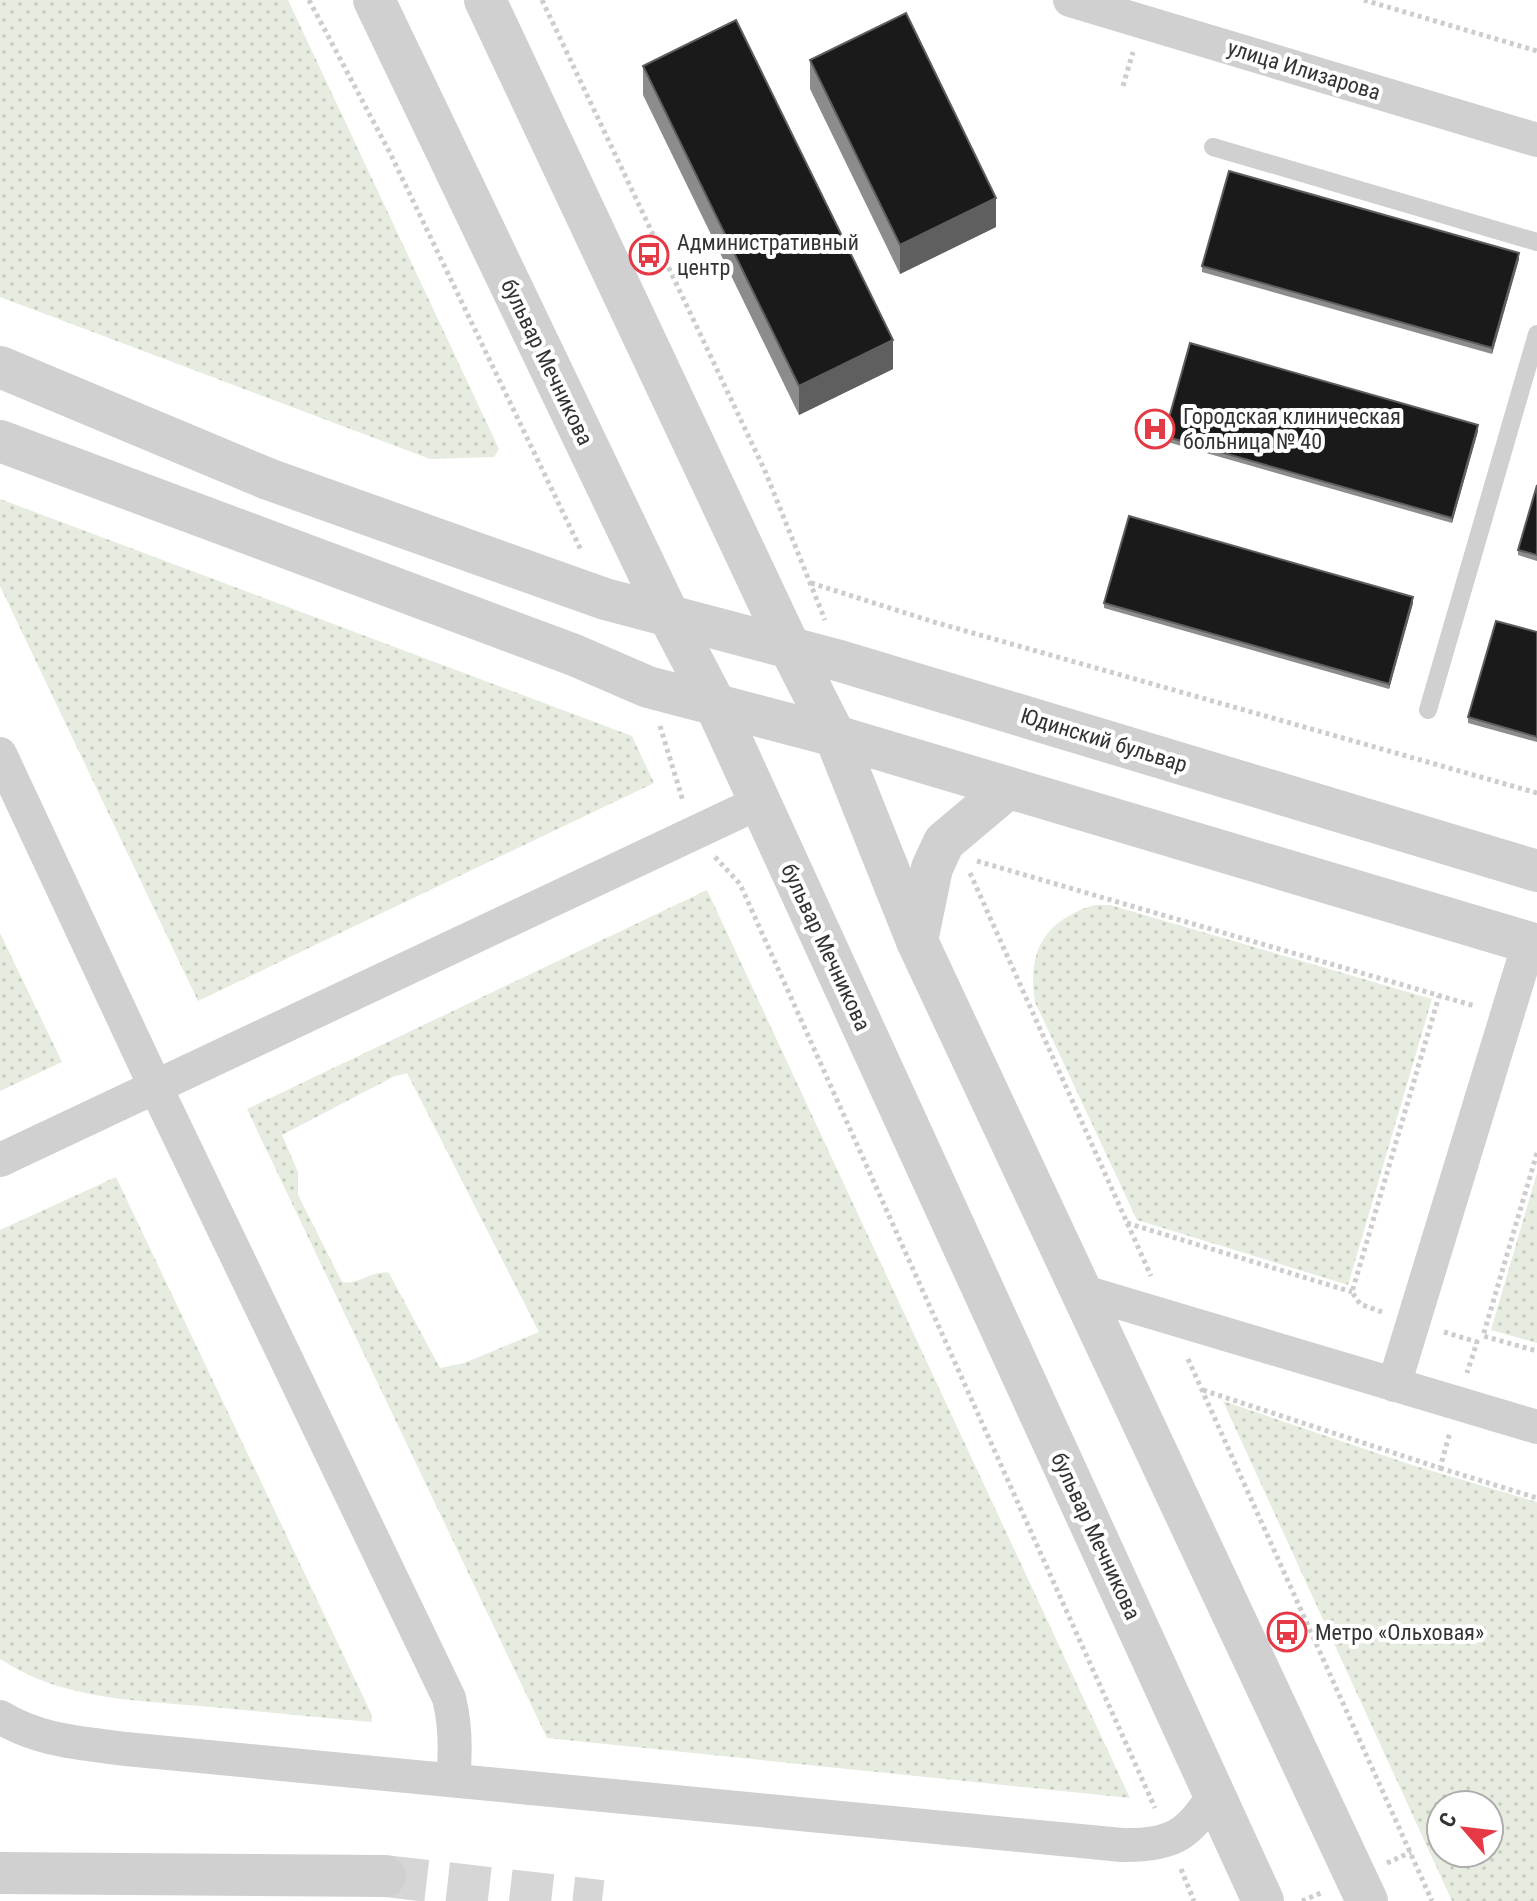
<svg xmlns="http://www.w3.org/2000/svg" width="1537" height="1901" font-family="'Roboto Condensed',sans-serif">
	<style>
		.grass { fill: url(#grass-dots); fill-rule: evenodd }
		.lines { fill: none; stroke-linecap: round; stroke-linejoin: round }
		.tertiary-tunnel { stroke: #d6d6d6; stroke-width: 42; stroke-dasharray: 42 21; stroke-linecap: butt }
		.path { stroke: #cdcdcd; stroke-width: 5; stroke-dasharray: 4 4; stroke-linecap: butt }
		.service { stroke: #d0d0d0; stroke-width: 18 }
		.minor { stroke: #d0d0d0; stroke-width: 34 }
		.tertiary { stroke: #d0d0d0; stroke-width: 42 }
		.wall { fill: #8c8c8c }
		.shaded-wall { fill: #5f5f5f }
		.building { fill: #1a1a1a; stroke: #5f5f5f; stroke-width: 2 }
		.labels { text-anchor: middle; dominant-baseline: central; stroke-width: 8; stroke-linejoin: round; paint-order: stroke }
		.street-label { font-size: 22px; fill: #333; stroke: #fff }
		.poi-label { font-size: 22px; fill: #333; stroke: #fff; text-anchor: start }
	</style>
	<defs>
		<pattern id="grass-dots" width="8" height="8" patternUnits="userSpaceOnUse" patternTransform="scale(2)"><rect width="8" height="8" fill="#e6ecdf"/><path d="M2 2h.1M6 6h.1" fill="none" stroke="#c6cbc0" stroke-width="1.8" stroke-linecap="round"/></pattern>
	</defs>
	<rect width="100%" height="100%" fill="#fff"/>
	<g class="grass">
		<polygon points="0,0 288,0 499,449 494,457 430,459 0,297"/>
		<polygon points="0,499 632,736 654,783 198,1001 0,586"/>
		<path d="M707,890L1130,1798L547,1738L247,1109ZM407,1073L539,1332L464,1363L440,1368L389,1273C372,1270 359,1285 342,1282L298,1195V1172L282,1135L393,1077Z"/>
		<path d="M1094,905H1110L1432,999L1348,1285L1137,1220L1035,1002C1027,951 1044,921 1094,905Z"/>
		<polygon points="0,933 62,1062 0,1091"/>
		<polygon points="1537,1173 1537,1343 1491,1330"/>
		<path d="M116,1177L371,1713L372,1722C314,1717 257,1711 200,1706C130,1700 61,1699 0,1659V1230Z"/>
		<path d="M1223,1401L1412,1465L1537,1502V1901H1452ZM1441,1805H1489V1853H1441Z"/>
	</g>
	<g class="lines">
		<polyline class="tertiary-tunnel" points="385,1876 602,1901"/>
		<g class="path">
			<polyline points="309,0 390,153 581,550"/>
			<polyline points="542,0 765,471 825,620"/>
			<polyline points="1364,0 1537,51"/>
			<polyline points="1123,86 1133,52"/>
			<polyline points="811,583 934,622 1537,793"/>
			<polyline points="660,726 683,801"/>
			<polyline points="715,857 740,884 1155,1808"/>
			<polyline points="977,861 1475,1006"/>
			<polyline points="970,873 1151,1276"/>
			<polyline points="1537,1153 1483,1336 1537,1351"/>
			<polyline points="1127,1223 1352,1292"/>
			<polyline points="1382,1312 1360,1304 1352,1292 1439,996"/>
			<polyline points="1444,1332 1477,1342 1467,1373"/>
			<polyline points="1188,1359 1432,1901"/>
			<polyline points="1203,1390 1440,1468 1450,1432"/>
			<polyline points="1440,1468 1537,1498"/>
			<polyline points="1387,1863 1411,1852"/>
			<polyline points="1181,1869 1194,1901"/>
			<polyline points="1302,1901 1323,1892"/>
		</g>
		<g class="service">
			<polyline points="1213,147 1537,242"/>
			<polyline points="1428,710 1537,334"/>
		</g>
		<g class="minor">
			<polyline points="1070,0 1537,140"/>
			<path d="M0,754L156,1088L449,1698C456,1726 456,1751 453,1780"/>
			<polyline points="0,1160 760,802"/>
			<polyline points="1081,1291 1537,1427"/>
			<polyline points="1394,1385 1529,943"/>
			<path d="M0,1717C39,1741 82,1743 126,1749L1122,1845C1171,1846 1190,1835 1214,1794"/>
		</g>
		<g class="tertiary">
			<polyline points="374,0 669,616 715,704 1263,1901"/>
			<polyline points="485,0 789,646 835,736 917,941 1367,1901"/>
			<polyline points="0,367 268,479 605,599 840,661 1537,871"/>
			<polyline points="0,441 574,655 648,687 835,736 1537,945"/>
			<polyline points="917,941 932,868 944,842 1008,788"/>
			<polyline points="0,1873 385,1876"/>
		</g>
	</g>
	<g class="wall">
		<polygon points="810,60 996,227 900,274 810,89"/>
		<polygon points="643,66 893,369 799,415 643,95"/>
		<polygon points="1519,259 1492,354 1202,272 1202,266"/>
		<polygon points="1478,431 1452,523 1164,441 1164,436"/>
		<polygon points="1537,485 1537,561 1518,555 1518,550"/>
		<polygon points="1104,603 1413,603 1389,689 1104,608"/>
		<polygon points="1537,632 1537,742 1468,723 1468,717"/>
	</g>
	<g class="shaded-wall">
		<polygon points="996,198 996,227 900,274 900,245"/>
		<polygon points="1519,253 1519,259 1492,354 1492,348"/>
		<polygon points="893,340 893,369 799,415 799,386"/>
		<polygon points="1478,425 1478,431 1452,523 1452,518"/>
		<polygon points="1413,597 1413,603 1389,689 1389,684"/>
	</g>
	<g class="building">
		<polygon points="906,13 996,198 900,245 810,60"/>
		<polygon points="736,20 893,340 799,386 643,66"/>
		<polygon points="1229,171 1519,253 1492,348 1202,266"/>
		<polygon points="1190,343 1478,425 1452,518 1164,436"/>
		<polygon points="1537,485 1537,555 1518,550"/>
		<polygon points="1129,516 1413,597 1389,684 1104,603"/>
		<polygon points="1496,621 1537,632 1537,737 1468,717"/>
	</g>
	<defs>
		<symbol id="bus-ring" viewBox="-11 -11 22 22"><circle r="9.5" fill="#fff" stroke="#e63946" stroke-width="1.5"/><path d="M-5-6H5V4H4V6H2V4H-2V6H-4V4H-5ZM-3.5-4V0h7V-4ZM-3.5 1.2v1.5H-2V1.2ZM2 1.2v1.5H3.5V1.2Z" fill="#e63946"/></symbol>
		<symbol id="hospital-ring" viewBox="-11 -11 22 22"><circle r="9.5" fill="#fff" stroke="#e63946" stroke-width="1.5"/><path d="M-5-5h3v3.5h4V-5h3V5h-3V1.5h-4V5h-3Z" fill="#e63946"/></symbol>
	</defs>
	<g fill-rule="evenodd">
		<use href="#bus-ring" x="627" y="233" width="44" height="44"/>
		<use href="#hospital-ring" x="1133" y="407" width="44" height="44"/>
		<use href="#bus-ring" x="1265" y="1610" width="44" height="44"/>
	</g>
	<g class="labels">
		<g class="street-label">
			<text transform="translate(1304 70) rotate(17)">улица Илизарова</text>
			<text transform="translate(547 362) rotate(64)">бульвар Мечникова</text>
			<text transform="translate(1104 740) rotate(17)">Юдинский бульвар</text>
			<text transform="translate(826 947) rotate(65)">бульвар Мечникова</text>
			<text transform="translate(1096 1536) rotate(65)">бульвар Мечникова</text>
		</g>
		<g class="poi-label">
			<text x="677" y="242">Административный<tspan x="677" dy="25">центр</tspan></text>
			<text x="1183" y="416">Городская клиническая<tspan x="1183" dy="25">больница № 40</tspan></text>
			<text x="1315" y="1632">Метро «Ольховая»</text>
		</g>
	</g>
	<g transform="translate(1465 1829) rotate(298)"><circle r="38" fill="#ffffff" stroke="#adadad" stroke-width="2"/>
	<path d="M0-6L14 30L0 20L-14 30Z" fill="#e63946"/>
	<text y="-12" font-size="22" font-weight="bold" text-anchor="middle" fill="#333333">С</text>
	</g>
</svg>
